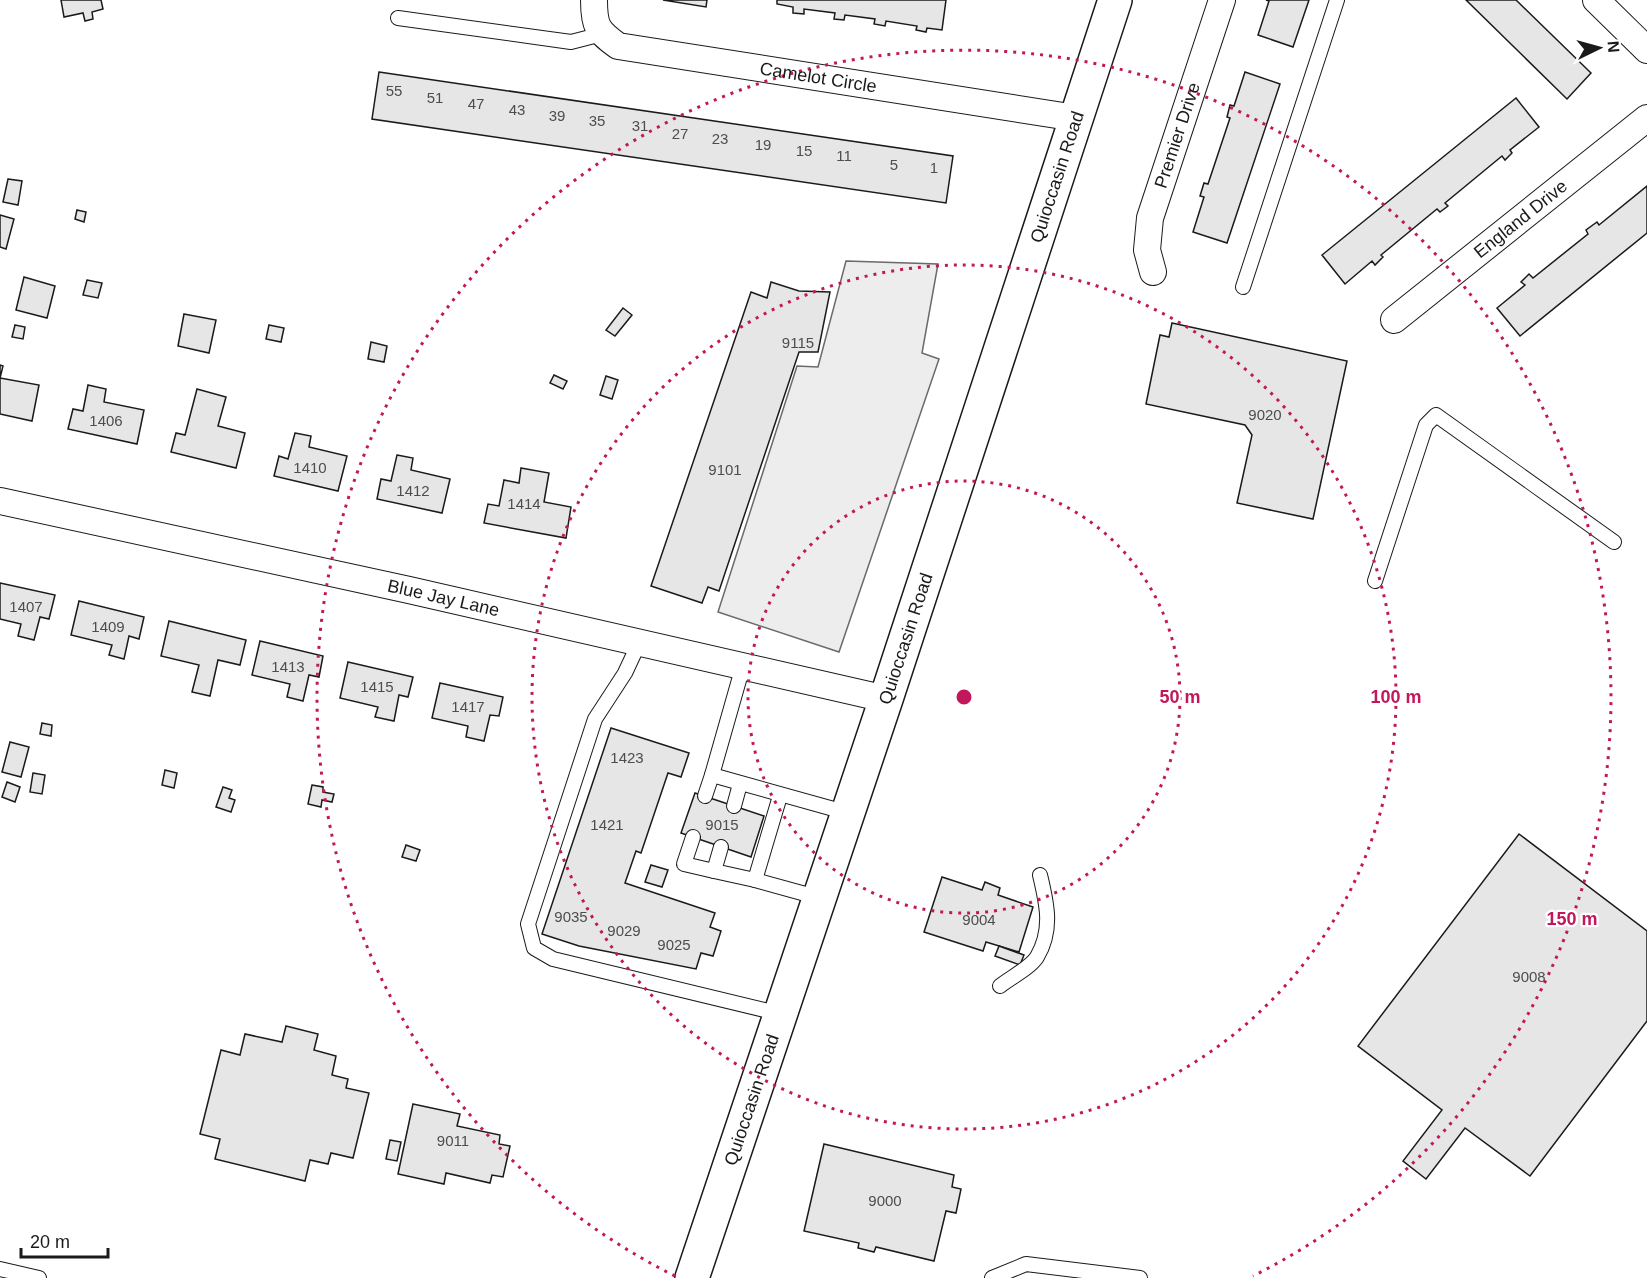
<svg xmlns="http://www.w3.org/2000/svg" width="1647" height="1278" font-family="Helvetica,sans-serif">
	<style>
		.built { fill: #ededed; stroke: #6a6a6a; stroke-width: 1.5 }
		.building { fill: #e6e6e6; stroke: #1a1a1a; stroke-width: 1.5 }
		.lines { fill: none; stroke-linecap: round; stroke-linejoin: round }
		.lane-casing { stroke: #1a1a1a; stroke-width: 16 }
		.street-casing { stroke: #1a1a1a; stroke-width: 28 }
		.secondary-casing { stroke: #1a1a1a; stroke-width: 36 }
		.lane { stroke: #fff; stroke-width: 14 }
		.street { stroke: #fff; stroke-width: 26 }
		.secondary { stroke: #fff; stroke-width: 33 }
		.ring { fill: none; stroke: #c2185b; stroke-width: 3; stroke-dasharray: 3 6 }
		.labels { text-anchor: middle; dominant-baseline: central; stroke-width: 4.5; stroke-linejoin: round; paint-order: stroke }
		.number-label { font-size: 15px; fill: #4d4d4d }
		.street-label { font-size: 18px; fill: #1a1a1a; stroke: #fff }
		.centre { fill: #c2185b; stroke: #fff; stroke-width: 3 }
		.ring-label { font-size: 18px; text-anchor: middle; font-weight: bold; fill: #c2185b; stroke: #fff; stroke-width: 4.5; stroke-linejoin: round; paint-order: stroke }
	</style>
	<rect width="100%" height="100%" fill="#fff"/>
	<polygon class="built" points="846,261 938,264 922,353 939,359 839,652 718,612 797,366 818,367"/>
	<g class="building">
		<polygon points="61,0 101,0 103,9 92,12 93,19 85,21 83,13 64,17"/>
		<polygon points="663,0 707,0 706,7"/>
		<polygon points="777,0 946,0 942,30 927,28 926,32 916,30 917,26 886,21 885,26 874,24 875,19 845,15 844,20 834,19 835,13 804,9 804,14 793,13 793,7 777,4"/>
		<polygon points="1309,0 1293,47 1258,35 1269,1 1266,0"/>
		<polygon points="1466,0 1516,0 1591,73 1567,99"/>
		<polygon points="379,72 953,156 946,203 372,119"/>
		<polygon points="1245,72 1280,84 1227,243 1193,232 1204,197 1200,196 1204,183 1208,184 1230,118 1227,117 1230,105 1234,106"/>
		<polygon points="1516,98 1539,127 1510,150 1512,153 1505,160 1502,156 1445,203 1448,206 1440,212 1437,209 1381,255 1383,257 1375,265 1372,261 1345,284 1322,255"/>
		<polygon points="8,179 22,181 18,205 3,202"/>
		<polygon points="1647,186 1647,233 1520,336 1497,308 1525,285 1521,282 1529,274 1533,278 1588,234 1586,230 1597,222 1599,225"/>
		<polygon points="77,210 86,212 84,222 75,219"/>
		<polygon points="0,215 14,219 6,249 0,247"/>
		<polygon points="24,277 55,286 47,318 16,310"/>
		<polygon points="87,280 102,283 98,298 83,295"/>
		<polygon points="771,282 799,291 830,292 818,352 799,352 719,591 708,587 702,603 651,586 751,292 767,298"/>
		<polygon points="623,308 632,315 615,336 606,330"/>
		<polygon points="184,314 216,320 209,353 178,346"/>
		<polygon points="1172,323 1347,361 1313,519 1237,503 1252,435 1245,425 1146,404 1160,335 1169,337"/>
		<polygon points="15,325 25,327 23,339 12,337"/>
		<polygon points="269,325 284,328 281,342 266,339"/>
		<polygon points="371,342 387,346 384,362 368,359"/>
		<polygon points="0,365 3,366 0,378 39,385 32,421 0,414"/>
		<polygon points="554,375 567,381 563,389 550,383"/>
		<polygon points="606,376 618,380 612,399 600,395"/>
		<polygon points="88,385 106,389 104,402 144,410 137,444 68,429 73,409 83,411"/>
		<polygon points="197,389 226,397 218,426 245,433 236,468 171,452 176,433 185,435"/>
		<polygon points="295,433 311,436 309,447 347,456 338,491 274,476 279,456 288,459"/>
		<polygon points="397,455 413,458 411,470 450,479 442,513 377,499 381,479 391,481"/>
		<polygon points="521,468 549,473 544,502 571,507 566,538 484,523 488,504 499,506 504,480 519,483"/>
		<polygon points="0,583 55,595 49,619 40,617 34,640 18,636 21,624 0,619"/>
		<polygon points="79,601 144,617 139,639 129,636 124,659 109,655 112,645 71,635"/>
		<polygon points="169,621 246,640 240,665 218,660 210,696 192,692 199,665 161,656"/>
		<polygon points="260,641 323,656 319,677 309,675 303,701 287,697 290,684 252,675"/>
		<polygon points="348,662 413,677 408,697 399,695 394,721 375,717 378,707 340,698"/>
		<polygon points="440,683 503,697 499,716 490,715 484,741 466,737 468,726 432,718"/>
		<polygon points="42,723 52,725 51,736 40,734"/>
		<polygon points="611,728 689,753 681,777 668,773 641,853 636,851 625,883 715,913 710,927 721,931 713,956 701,953 696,969 579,946 542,934"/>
		<polygon points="10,742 29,747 21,777 2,772"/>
		<polygon points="165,770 177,773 174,788 162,785"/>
		<polygon points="33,773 45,775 42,794 30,792"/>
		<polygon points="7,782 20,787 15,802 2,797"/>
		<polygon points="312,785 323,787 323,792 334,794 332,802 322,800 321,807 308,804"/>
		<polygon points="223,787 232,790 229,798 235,800 231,812 216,807"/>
		<polygon points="695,793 764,816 751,857 681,833"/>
		<polygon points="1519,834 1647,931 1647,1021 1530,1176 1465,1128 1426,1179 1403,1161 1442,1110 1358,1046"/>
		<polygon points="406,845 420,850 416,861 402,857"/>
		<polygon points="651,865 668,870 662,887 645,882"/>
		<polygon points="942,877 982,890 985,882 1000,888 998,895 1033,907 1019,952 986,942 983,951 924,932"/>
		<polygon points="999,946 1024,955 1020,965 995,956"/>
		<polygon points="286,1026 318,1034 314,1050 336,1056 332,1075 348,1079 346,1088 369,1093 353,1158 331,1153 328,1164 310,1160 305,1181 215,1159 220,1139 200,1134 221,1050 240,1055 245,1034 282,1042"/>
		<polygon points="413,1104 460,1114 457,1126 500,1135 499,1144 510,1146 503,1177 492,1175 490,1183 446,1173 444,1184 398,1174"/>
		<polygon points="390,1140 401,1142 397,1161 386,1159"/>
		<polygon points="824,1144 954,1175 952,1187 961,1189 956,1213 946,1211 934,1261 876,1247 874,1252 858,1248 859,1243 804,1231"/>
	</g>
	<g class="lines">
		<defs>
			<g id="lane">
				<polyline points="398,18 571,42 602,34"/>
				<polyline points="1243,287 1337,0"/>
				<polyline points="1375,581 1426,425 1436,415 1614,542"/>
				<polyline points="639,643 625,673 595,719 528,924 534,948 553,959 781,1014"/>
				<polyline points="743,666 712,775 848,813"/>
				<polyline points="705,796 712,775"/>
				<polyline points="780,796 755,880 820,898"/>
				<polyline points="734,806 740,784"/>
				<polyline points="693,837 684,864 714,871"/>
				<polyline points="721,847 714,871 755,880"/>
				<path d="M1000,986C1010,978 1030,968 1037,957C1053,930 1047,904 1040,875"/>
				<polyline points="0,1269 39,1278"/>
				<polyline points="992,1278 1026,1264 1140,1278"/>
			</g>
			<g id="street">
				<path id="s1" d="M594,0C594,26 597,31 618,46L1076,118"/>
				<polyline points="1596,0 1647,50"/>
				<path id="s2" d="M1153,272L1147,250L1150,218L1222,0"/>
				<path id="s3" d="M1394,320L1647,118"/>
				<path id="s4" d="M0,501L409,590L886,699"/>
			</g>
			<g id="secondary">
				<path id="s5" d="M692,1278L886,699L1115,0"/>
			</g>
		</defs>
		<use href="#lane" class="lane-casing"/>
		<use href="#street" class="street-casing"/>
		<use href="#secondary" class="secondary-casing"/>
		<use href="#lane" class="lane"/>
		<use href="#street" class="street"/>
		<use href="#secondary" class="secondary"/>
	</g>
	<g class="ring">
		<circle cx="964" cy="697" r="216"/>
		<circle cx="964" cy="697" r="432"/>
		<path d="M675 1276A647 647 0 1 1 1253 1276"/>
	</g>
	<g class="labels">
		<g class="number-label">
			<text x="394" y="90">55</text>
			<text x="435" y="97">51</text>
			<text x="476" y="103">47</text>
			<text x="517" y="109">43</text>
			<text x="557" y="115">39</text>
			<text x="597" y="120">35</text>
			<text x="640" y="125">31</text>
			<text x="680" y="133">27</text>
			<text x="720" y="138">23</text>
			<text x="763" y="144">19</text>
			<text x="804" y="150">15</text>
			<text x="844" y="155">11</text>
			<text x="894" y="164">5</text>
			<text x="934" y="167">1</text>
			<text x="798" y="342">9115</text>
			<text x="1265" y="414">9020</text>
			<text x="106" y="420">1406</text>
			<text x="310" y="467">1410</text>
			<text x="725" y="469">9101</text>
			<text x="413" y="490">1412</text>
			<text x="524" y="503">1414</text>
			<text x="26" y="606">1407</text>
			<text x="108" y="626">1409</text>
			<text x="288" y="666">1413</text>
			<text x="377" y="686">1415</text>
			<text x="468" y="706">1417</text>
			<text x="627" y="757">1423</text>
			<text x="607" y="824">1421</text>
			<text x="722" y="824">9015</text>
			<text x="571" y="916">9035</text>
			<text x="979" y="919">9004</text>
			<text x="624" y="930">9029</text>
			<text x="674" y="944">9025</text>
			<text x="1529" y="976">9008</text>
			<text x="453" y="1140">9011</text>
			<text x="885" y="1200">9000</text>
		</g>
		<g class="street-label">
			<text stroke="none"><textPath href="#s1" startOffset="258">Camelot Circle</textPath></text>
			<text stroke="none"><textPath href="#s2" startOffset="142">Premier Drive</textPath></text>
			<text stroke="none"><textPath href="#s5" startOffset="1160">Quioccasin Road</textPath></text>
			<text stroke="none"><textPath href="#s3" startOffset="162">England Drive</textPath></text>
			<text stroke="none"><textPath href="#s4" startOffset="454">Blue Jay Lane</textPath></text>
			<text stroke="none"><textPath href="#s5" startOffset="674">Quioccasin Road</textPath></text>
			<text stroke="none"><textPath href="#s5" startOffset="188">Quioccasin Road</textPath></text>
		</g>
	</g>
	<circle cx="964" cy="697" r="9" class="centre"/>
	<g class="ring-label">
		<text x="1180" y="703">50 m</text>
		<text x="1396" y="703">100 m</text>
		<text x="1572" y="925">150 m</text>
	</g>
	<g transform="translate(1599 48) rotate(85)" stroke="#ffffff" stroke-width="4.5" paint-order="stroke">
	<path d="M0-4.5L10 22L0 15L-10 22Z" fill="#1a1a1a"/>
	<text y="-9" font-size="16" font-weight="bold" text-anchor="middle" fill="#1a1a1a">N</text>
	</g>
	<path d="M21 1248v9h87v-9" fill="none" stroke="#1a1a1a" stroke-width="3"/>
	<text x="30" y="1248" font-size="18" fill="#1a1a1a" stroke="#ffffff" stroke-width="4.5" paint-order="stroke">20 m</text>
</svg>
